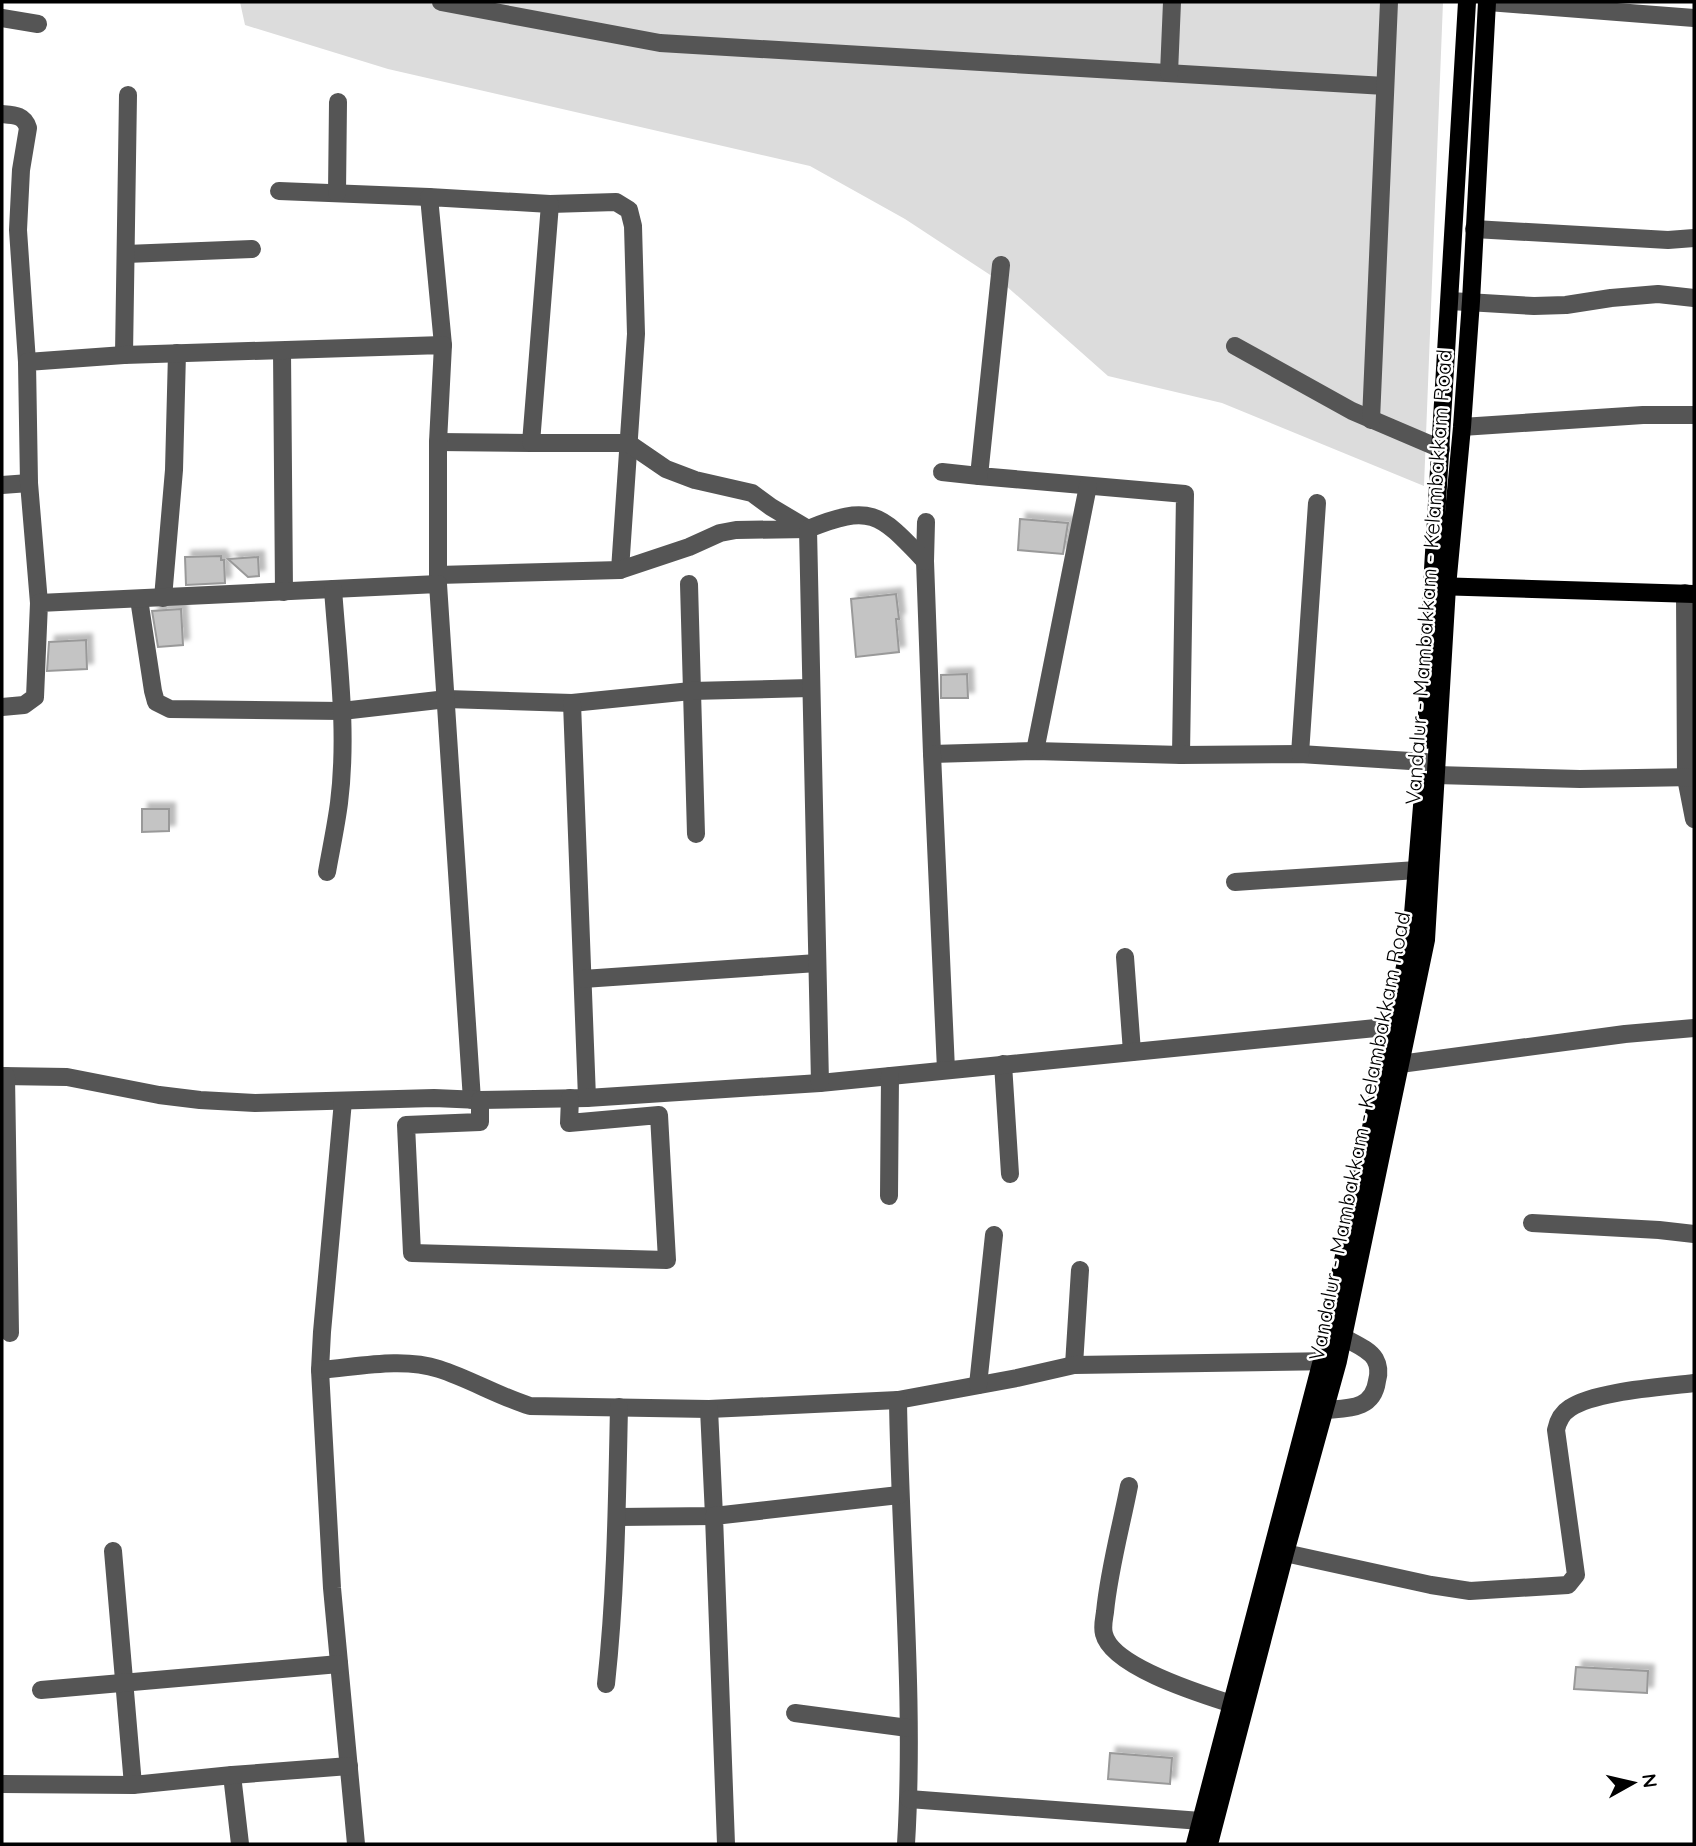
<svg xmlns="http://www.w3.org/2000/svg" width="1696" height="1846" font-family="Quicksand,sans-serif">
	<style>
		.green { fill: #dcdcdc }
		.building { fill: #c4c4c4; stroke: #999; stroke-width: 2; filter: url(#shadow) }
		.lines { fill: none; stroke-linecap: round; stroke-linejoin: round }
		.minor { stroke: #555; stroke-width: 18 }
		.major { stroke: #000; stroke-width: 18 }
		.labels { text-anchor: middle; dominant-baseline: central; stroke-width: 5; stroke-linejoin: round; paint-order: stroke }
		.street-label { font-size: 21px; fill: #000; stroke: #fff }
	</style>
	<defs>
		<filter id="shadow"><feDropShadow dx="6" dy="-6" stdDeviation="2" flood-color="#0004"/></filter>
	</defs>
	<rect width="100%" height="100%" fill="#fff"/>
	<polygon class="green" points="240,2 1443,2 1424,486 1222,403 1108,376 1004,284 905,219 810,166 388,69 245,25"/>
	<g class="building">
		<polygon points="1020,519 1068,523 1063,554 1018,550"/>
		<polygon points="221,556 221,560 224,560 225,583 186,585 185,557"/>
		<polygon points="258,557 259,576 248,577 228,559"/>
		<polygon points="896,594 899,619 896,619 899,652 856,657 851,599"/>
		<polygon points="181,609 183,645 158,647 152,611"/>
		<polygon points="86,640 87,669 47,671 49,642"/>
		<polygon points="967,674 968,698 941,698 941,675"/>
		<polygon points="142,809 169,809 169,831 142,832"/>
		<polygon points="1576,1667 1648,1671 1647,1693 1574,1689"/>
		<polygon points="1110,1753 1172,1758 1170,1784 1108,1779"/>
	</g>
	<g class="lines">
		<g class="minor">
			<polyline points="441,2 660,43 1385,86"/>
			<polyline points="1488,2 1694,18"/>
			<polyline points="2,18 38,24"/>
			<polyline points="1169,73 1172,2"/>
			<path d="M2,114C14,115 24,115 28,128L21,170L18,230L27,362"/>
			<polyline points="279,191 429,197"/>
			<polyline points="337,193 338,102"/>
			<polyline points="550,204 616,202 629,210 633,226 636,334 620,570"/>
			<polyline points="1474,229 1668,240 1694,238"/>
			<polyline points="126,254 252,249"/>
			<polyline points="1001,265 979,476 1185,494 1181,755"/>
			<polyline points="1450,301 1534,306 1566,305 1611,298 1658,294 1694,298"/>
			<polyline points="1235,346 1352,411 1441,449"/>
			<polyline points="282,351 284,592"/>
			<polyline points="124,355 128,95"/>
			<polyline points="1371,420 1389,2"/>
			<polyline points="1462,427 1643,415 1694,415"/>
			<polyline points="438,442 531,443"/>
			<polyline points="942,472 979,476"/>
			<polyline points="2,485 29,483"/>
			<polyline points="926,522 925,561 932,754 1035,751 1181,755 1300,754 1426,762"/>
			<polyline points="438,575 620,570 689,547 720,533 736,530 808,529 771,507 752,493 695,480 666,469 628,443 531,443 550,204 429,197 443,345"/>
			<polyline points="689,584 696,834"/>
			<polyline points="1685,593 1686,778 1694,819"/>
			<polyline points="163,598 174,470 177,353"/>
			<polyline points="139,599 153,691 156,702 170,709 342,711 447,699 572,703 691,691 810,688"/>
			<polyline points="39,603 29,483 27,362 124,355 443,345 438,442 438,584"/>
			<polyline points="572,703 587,1098"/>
			<polyline points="2,707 24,705 35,697 39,603 438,584 472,1100"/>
			<polyline points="1035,751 1088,486"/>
			<polyline points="932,754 946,1070"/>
			<polyline points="1300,754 1317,503"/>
			<polyline points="1436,775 1580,779 1694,777"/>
			<path d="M327,872C331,849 336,826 339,803C348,732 338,660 333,589"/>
			<polyline points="1235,882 1417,870"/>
			<polyline points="1125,957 1132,1052"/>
			<polyline points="583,979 817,963"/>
			<polyline points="1388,1063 1400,1064 1625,1034 1694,1028"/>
			<polyline points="1003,1064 1010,1174"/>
			<polyline points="2,1076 67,1077 159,1095 200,1100 255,1103 434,1098 480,1100 587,1098 820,1083 1406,1025"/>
			<polyline points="6,1076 10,1333"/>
			<path d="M820,1083L808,529C872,503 880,514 925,561"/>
			<polyline points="480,1100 480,1122 406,1125 412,1253 667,1260 659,1115 569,1123 570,1098"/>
			<polyline points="343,1101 322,1332 320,1370 332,1588 356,1844"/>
			<polyline points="889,1196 890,1076"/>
			<polyline points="1532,1223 1659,1230 1694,1234"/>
			<polyline points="1074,1365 1080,1270"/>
			<path d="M320,1370C358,1367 402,1357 439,1369C470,1379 498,1396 530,1406L709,1409L898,1400L1017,1378L1074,1365L1335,1361"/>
			<polyline points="978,1385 994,1235"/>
			<path d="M898,1400C900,1548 915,1697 906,1844"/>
			<path d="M1325,1410C1348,1408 1373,1410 1377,1381C1379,1374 1379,1366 1375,1359C1369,1349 1353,1343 1343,1337"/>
			<path d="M1129,1486C1121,1527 1109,1570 1105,1612C1104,1619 1102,1627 1104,1634C1112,1667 1201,1694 1232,1704"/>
			<polyline points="617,1517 714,1516 709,1409"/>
			<polyline points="113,1551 133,1785"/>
			<path d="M1285,1553L1431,1585L1470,1591L1568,1585L1576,1575L1556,1430C1558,1420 1562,1413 1570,1408C1595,1391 1663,1387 1694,1383"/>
			<path d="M606,1684C616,1592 617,1500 619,1407"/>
			<polyline points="41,1690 339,1664"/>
			<polyline points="795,1713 908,1728"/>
			<polyline points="232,1775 240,1844"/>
			<polyline points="2,1784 133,1785 232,1775 349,1766"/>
			<polyline points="909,1799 1201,1821"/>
			<polyline points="726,1844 714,1516 899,1495"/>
		</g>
		<g class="major">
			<polyline points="1435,586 1694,594"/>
			<polyline points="1426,740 1432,586 1467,2"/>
			<polyline points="1195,1844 1322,1360 1411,938 1424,782"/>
			<polyline points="1209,1844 1285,1553 1338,1361 1426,940 1447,587 1462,427 1471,301 1487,2"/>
		</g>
	</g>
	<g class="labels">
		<g class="street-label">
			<text transform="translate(1428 577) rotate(-86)">Vandalur - Mambakkam - Kelambakkam Road</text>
			<text transform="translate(1359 1136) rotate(-79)">Vandalur - Mambakkam - Kelambakkam Road</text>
		</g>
	</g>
	<rect width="1696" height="1846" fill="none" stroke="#000000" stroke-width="7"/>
	<g transform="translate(1633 1783) rotate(82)" stroke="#ffffff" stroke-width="5" paint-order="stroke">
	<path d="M0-5L12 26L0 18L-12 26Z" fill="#000000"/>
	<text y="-10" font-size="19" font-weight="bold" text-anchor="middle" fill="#000000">N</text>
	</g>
</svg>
